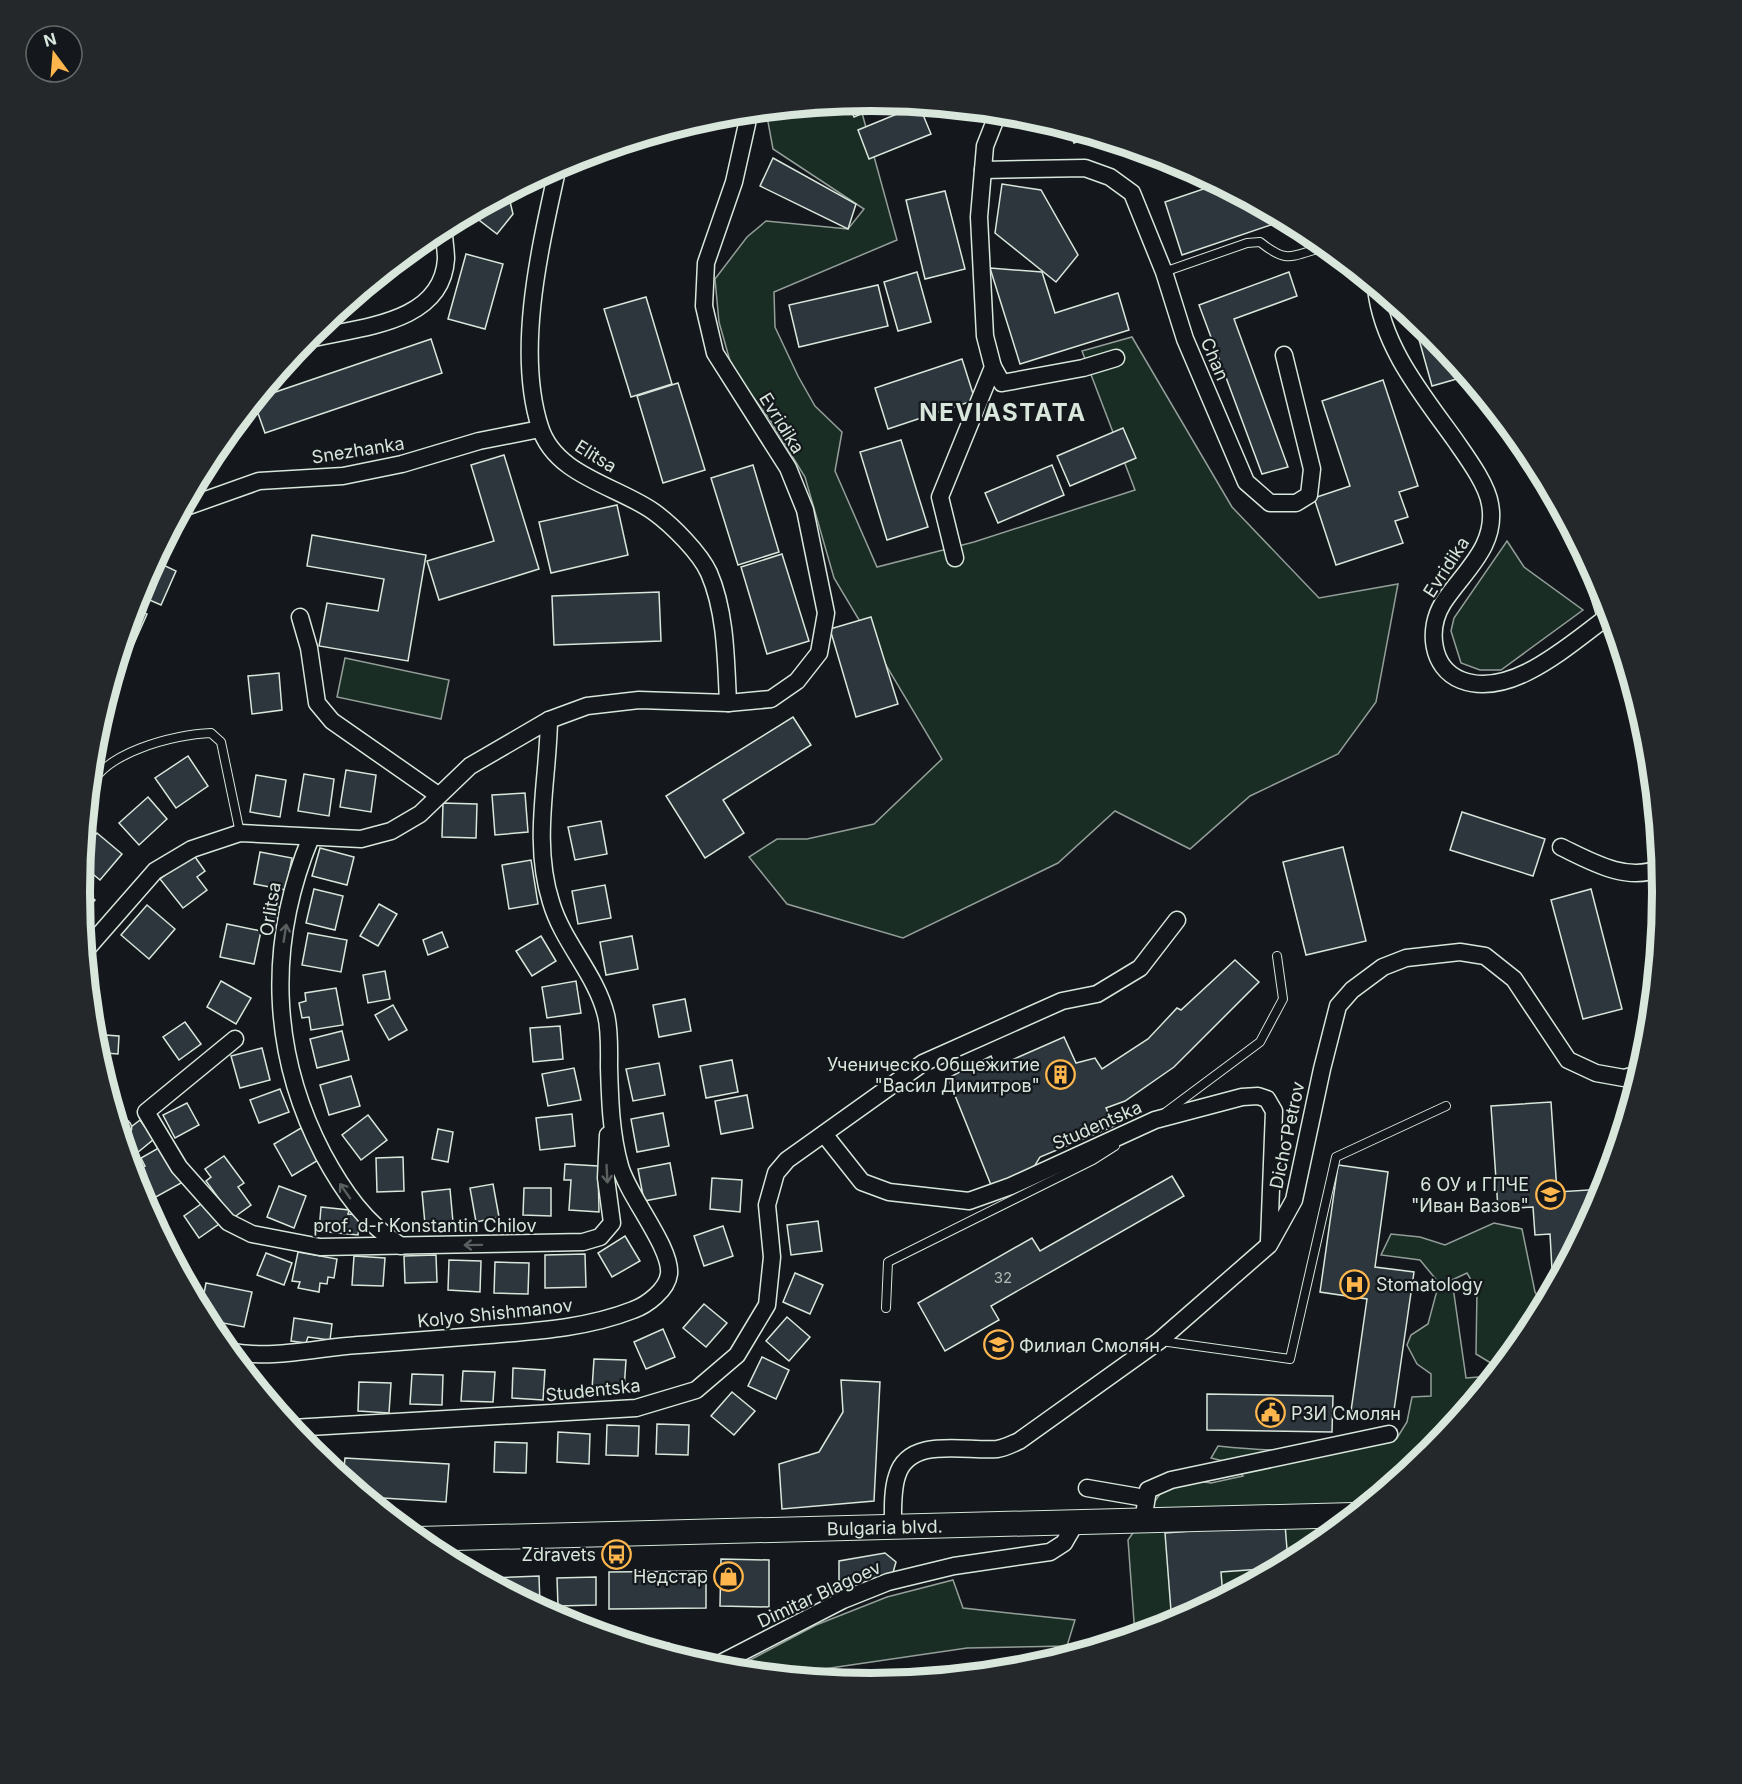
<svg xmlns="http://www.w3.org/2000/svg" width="1742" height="1784" font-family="Inter,sans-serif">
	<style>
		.green { fill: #1a2d24; stroke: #939e99; stroke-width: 1.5 }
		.building { fill: #2c363c; stroke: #d8e6dc; stroke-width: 1.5 }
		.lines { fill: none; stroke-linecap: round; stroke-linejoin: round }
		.lane-casing { stroke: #d8e6dc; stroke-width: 10 }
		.street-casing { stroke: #d8e6dc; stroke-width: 19 }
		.secondary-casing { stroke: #d8e6dc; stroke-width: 26 }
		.lane { stroke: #14181c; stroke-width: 8 }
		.street { stroke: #14181c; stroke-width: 16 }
		.secondary { stroke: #14181c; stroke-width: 24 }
		.oneway { stroke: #59605f }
		.labels { text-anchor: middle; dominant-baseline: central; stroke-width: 4.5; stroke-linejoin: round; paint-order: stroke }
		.number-label { font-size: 15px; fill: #adbab4 }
		.street-label { font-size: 18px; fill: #d8e6dc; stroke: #14181c }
		.poi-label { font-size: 18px; fill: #d8e6dc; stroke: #14181c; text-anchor: end }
		.district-label { font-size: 24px; font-weight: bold; letter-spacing: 1.5px; fill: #d8e6dc; stroke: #14181c }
		.rim { fill: none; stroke: #d8e6dc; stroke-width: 8 }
	</style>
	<rect width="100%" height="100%" fill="#14181c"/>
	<g class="green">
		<polygon points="859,102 897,240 774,292 775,327 798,376 815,406 842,432 835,471 877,567 974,542 1135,490 1082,351 1132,337 1232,507 1319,598 1398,584 1376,702 1338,754 1250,796 1190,849 1115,811 1058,863 903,938 787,904 749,857 777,839 807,839 874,824 942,759 834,578 805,477 770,420 732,368 719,322 715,279 747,237 766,221 848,229 864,209 773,149 766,111"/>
		<polygon points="1507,541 1524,567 1583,610 1501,670 1480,670 1461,663 1451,631 1454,618"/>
		<polygon points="345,658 449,680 441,719 337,697"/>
		<path d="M1494,1223L1522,1229L1535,1292L1543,1305L1529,1332L1499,1368L1476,1354L1477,1290L1467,1273L1452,1280L1466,1378L1493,1376L1430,1452L1310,1550L1174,1623L1135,1635L1128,1540L1160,1494L1185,1479L1211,1483L1243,1476L1231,1463L1211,1458L1218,1446C1277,1452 1340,1455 1397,1438L1407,1422L1412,1397L1431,1396V1374L1417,1364L1407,1345L1411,1335L1428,1324L1439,1283L1420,1260L1381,1255L1391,1234L1420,1237L1445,1245Z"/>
		<polygon points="953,1580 963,1608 1075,1620 1067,1646 967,1648 803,1672 795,1676 731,1670 816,1625 887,1597"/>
	</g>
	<g class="building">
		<polygon points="871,101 890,102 854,117 848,103"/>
		<polygon points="919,105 931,134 869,159 858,130"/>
		<polygon points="1068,129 1092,136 1074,143"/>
		<polygon points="637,140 594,157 592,153"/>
		<polygon points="773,158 856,204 848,229 760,186"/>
		<polygon points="1002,184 1041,190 1078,255 1056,282 995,233"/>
		<polygon points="1218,184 1285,220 1182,255 1165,202"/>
		<polygon points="945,191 965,269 925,279 906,200"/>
		<polygon points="508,193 513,214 497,234 470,213"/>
		<polygon points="466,254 503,264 485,329 448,319"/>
		<polygon points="990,268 1042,272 1055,313 1118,293 1129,330 1020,364"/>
		<polygon points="917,272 931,322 898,331 884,282"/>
		<polygon points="1289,272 1297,296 1234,319 1288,467 1262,474 1199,305"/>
		<polygon points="878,285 888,326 799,347 789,305"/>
		<polygon points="646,297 672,384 631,397 604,309"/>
		<polygon points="1413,318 1431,333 1467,376 1432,386"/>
		<polygon points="431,339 442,373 265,433 254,402 258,398"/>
		<polygon points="962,359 975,400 888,429 875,388"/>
		<polygon points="1383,380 1418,486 1399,492 1408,517 1395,521 1403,543 1336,565 1314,498 1350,486 1322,401"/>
		<polygon points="678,383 705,470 663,483 637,396"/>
		<polygon points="1123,428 1136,458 1070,486 1057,456"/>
		<polygon points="901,440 928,527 887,540 860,452"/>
		<polygon points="504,455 539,569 439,600 427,561 494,541 471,465"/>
		<polygon points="753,465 779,552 738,565 711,478"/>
		<polygon points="1052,465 1064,495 998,523 985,493"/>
		<polygon points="617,505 628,555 551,573 539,522"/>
		<polygon points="312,535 426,555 408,661 319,646 327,603 378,611 384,579 307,566"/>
		<polygon points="782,554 809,641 767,654 741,567"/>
		<polygon points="155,561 176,571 161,605 138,595"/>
		<polygon points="659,592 661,641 554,645 552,596"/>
		<polygon points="134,608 147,614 132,648 123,644"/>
		<polygon points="871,617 898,704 856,717 830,629"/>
		<polygon points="120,654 126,657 111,691 109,690"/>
		<polygon points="279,673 282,710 252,714 248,676"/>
		<polygon points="793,717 811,745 723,800 744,833 705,858 666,796"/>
		<polygon points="188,756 208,786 176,808 155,778"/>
		<polygon points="346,770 376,775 371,812 340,807"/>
		<polygon points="304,774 334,779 329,816 298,811"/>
		<polygon points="256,775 286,780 280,817 250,812"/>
		<polygon points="525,793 528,832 495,835 492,795"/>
		<polygon points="148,797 167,819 139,845 119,823"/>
		<polygon points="443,803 477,804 476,838 442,837"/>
		<polygon points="1462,812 1545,839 1533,876 1450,850"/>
		<polygon points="601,821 607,854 575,860 568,827"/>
		<polygon points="97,833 122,854 100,880 82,865 84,849"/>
		<polygon points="1343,847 1366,941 1306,955 1283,862"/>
		<polygon points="320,848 354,857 347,885 312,876"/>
		<polygon points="260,852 292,858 286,890 254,884"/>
		<polygon points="193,854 205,871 197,877 207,890 183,908 160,879"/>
		<polygon points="531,860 538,904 509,909 502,865"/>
		<polygon points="605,885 611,918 578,924 572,891"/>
		<polygon points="80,887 95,900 82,915 80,892"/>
		<polygon points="314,889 343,896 335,930 306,923"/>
		<polygon points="1591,889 1622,1009 1583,1019 1551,900"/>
		<polygon points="269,904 284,908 278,929 263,925"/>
		<polygon points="379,904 397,914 378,946 360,936"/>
		<polygon points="147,905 175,929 149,959 121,935"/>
		<polygon points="227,924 261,931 254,964 220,957"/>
		<polygon points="442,932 448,947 428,955 423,940"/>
		<polygon points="308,933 347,940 341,972 302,965"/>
		<polygon points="541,936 556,961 532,976 516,951"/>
		<polygon points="632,936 638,969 606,975 600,942"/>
		<polygon points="1235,960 1259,982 1174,1067 1125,1101 1106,1108 1114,1126 1040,1157 1029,1175 993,1190 948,1078 991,1056 996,1067 1064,1037 1076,1063 1095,1058 1102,1069 1148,1039 1177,1008 1181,1010"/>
		<polygon points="385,971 390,999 368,1003 363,975"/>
		<polygon points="221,981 251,998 236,1024 207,1007"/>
		<polygon points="576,981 581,1013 547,1018 542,987"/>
		<polygon points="336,988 343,1025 311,1030 309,1017 302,1018 299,1003 306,1001 305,993"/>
		<polygon points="685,999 691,1031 659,1037 653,1005"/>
		<polygon points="393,1005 407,1030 389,1040 375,1015"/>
		<polygon points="185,1022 201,1044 179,1060 163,1037"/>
		<polygon points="560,1026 563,1059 533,1062 530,1028"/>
		<polygon points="342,1031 349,1060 317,1068 310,1039"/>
		<polygon points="105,1035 119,1036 118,1054 105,1053"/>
		<polygon points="262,1048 270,1080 240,1088 231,1056"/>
		<polygon points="732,1060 738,1092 706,1098 700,1066"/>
		<polygon points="659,1063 665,1095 633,1101 626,1069"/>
		<polygon points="574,1068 581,1100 548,1106 542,1074"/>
		<polygon points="351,1076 360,1106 329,1115 320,1085"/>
		<polygon points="280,1089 289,1112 259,1123 250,1100"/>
		<polygon points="747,1095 753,1128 721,1134 715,1101"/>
		<polygon points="1551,1102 1557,1192 1604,1189 1553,1287 1550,1234 1535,1235 1533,1207 1498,1209 1491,1106"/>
		<polygon points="187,1103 199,1125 175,1138 163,1115"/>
		<polygon points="663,1113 669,1146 637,1152 631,1119"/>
		<polygon points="572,1114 575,1146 540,1150 536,1118"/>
		<polygon points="368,1115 387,1140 361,1160 342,1135"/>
		<polygon points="140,1120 154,1139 137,1153 122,1134"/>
		<polygon points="301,1128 320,1159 292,1176 274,1144"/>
		<polygon points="438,1129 453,1132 448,1162 432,1159"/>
		<polygon points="162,1146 183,1182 154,1198 138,1169 145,1166 141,1158"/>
		<polygon points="224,1156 244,1183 238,1187 251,1205 233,1218 206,1181 211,1177 205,1169"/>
		<polygon points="403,1157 404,1191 377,1192 376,1158"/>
		<polygon points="670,1163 676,1195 644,1201 638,1169"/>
		<polygon points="565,1164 598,1166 599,1212 569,1210 571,1180 564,1180"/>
		<polygon points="1338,1165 1388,1172 1375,1267 1414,1272 1393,1417 1351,1411 1367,1299 1320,1292"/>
		<polygon points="1172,1176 1184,1196 991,1306 999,1320 945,1351 918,1303 1032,1238 1040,1251"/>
		<polygon points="712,1178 742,1180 740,1212 710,1209"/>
		<polygon points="493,1184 499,1217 476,1222 470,1188"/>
		<polygon points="279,1186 306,1196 294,1228 267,1217"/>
		<polygon points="524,1188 551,1188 551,1216 523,1215"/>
		<polygon points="450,1189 453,1222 425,1224 422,1192"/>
		<polygon points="204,1202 219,1224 199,1238 184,1216"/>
		<polygon points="321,1207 349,1210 348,1214 360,1215 358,1235 319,1231"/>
		<polygon points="818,1221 822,1251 791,1255 787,1225"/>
		<polygon points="723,1226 733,1256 704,1266 694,1236"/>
		<polygon points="625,1236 640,1261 612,1277 598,1253"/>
		<polygon points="298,1252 337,1259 334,1278 328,1277 327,1284 320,1283 319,1292 298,1288 300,1282 292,1281"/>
		<polygon points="266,1253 292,1263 284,1285 257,1275"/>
		<polygon points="585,1254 586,1287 545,1288 545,1255"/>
		<polygon points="436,1255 437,1282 405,1283 404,1256"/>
		<polygon points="354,1256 385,1258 383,1286 352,1285"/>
		<polygon points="449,1260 481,1261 480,1292 448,1290"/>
		<polygon points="495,1262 529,1263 528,1294 494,1293"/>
		<polygon points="795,1273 823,1285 810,1314 783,1302"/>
		<polygon points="206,1283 252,1292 244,1327 218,1322 216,1328 210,1327 201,1309"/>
		<polygon points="704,1304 727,1323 706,1347 683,1328"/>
		<polygon points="787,1317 810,1337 789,1361 766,1341"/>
		<polygon points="294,1318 332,1324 330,1340 308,1337 306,1343 291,1341"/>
		<polygon points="663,1329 675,1357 646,1369 634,1342"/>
		<polygon points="762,1357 789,1370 776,1399 748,1386"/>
		<polygon points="594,1359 626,1360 624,1390 592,1389"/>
		<polygon points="513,1368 545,1370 543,1400 512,1398"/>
		<polygon points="463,1371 495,1372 493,1402 461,1401"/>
		<polygon points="412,1374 443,1375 442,1405 410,1404"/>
		<polygon points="841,1380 880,1382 874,1501 782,1509 779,1464 819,1452 843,1412"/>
		<polygon points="359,1382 391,1383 389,1413 358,1411"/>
		<polygon points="732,1392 755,1411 734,1435 711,1416"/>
		<polygon points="1207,1394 1333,1396 1332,1432 1207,1430"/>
		<polygon points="657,1424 689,1425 688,1455 656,1454"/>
		<polygon points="607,1425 639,1426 638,1456 606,1455"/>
		<polygon points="558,1432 590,1434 589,1464 557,1462"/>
		<polygon points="495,1442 527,1443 526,1473 494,1472"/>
		<polygon points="345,1458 449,1464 446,1502 367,1497 343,1478"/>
		<polygon points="1285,1524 1288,1562 1277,1568 1221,1572 1223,1597 1172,1624 1165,1533"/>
		<polygon points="885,1553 896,1562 892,1576 859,1590 839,1589 839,1561"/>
		<polygon points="721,1559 769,1560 769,1607 720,1606"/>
		<polygon points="706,1571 706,1608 609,1609 609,1572"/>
		<polygon points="539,1576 540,1605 535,1606 490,1581 490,1578"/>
		<polygon points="596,1577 596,1605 558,1606 557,1578"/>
		<polygon points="669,1643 670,1654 638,1645"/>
	</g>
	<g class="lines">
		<defs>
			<g id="lane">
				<path d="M1164,272L1247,243L1260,242C1290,266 1292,254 1326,247"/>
				<path d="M89,792C98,753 176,734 211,733L221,742L240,833"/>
				<polyline points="1166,1112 1260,1042 1283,999 1277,956"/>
				<polyline points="886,1308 888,1262 1093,1160 1115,1146"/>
				<polyline points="1161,1341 1290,1359 1336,1157 1446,1106"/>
			</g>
			<g id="street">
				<path d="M558,166C541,244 515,349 540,427C555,476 618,486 654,512C672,525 700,553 709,573C726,612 726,661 728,703"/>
				<polyline points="983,170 1085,168 1110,177 1132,193 1164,272 1185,339 1246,482 1270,503 1296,503 1309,495 1312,469 1284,355"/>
				<polyline points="426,238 444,232 448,225"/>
				<path d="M1376,288C1382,346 1422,394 1455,440C1466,456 1487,484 1490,504C1498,546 1463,572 1443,603C1427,629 1431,668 1461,680C1512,700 1573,641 1610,615"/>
				<path d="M305,340C354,327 442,326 446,259C446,250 444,241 444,232"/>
				<polyline points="993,367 1002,383 1083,368 1116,358"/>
				<polyline points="183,508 259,481 343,476 402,464 479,441 540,429"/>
				<polyline points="955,558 940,497 993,367 985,336 979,217 985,146 998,113"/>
				<polyline points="1591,569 1606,617"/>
				<polyline points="300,617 309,648 317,703 332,721 438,795"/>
				<path d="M311,837C267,943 270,1052 323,1154C343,1191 365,1223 401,1246"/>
				<path d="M1561,847C1590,861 1627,883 1660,868"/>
				<polyline points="85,951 155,871 192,849 240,833 361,839 391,831 420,814 470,766 549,720 587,706 639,700 728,703 771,699 797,681 819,653 826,613 805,510 788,468 715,353 704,306 706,263 734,182 747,124 746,113"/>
				<polyline points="235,1039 146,1112 179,1167 228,1222 252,1234 320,1247 583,1242 600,1237 612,1223 606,1178 608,1135"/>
				<polyline points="120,1130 123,1128"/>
				<polyline points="824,1134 862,1182 889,1192 969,1201 1011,1186 1155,1120 1242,1097 1258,1096 1267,1099 1274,1111 1269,1241"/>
				<path d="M228,1351C273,1360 314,1348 358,1345C402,1342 446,1338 489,1335C538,1331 587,1328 633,1310C647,1305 667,1290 669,1274C672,1248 628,1196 620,1166C611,1134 610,1101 609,1067C609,1050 610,1031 606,1015C596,974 563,943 551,902C532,842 548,781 549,720"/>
				<polyline points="292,1428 636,1408 696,1390 737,1355 767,1305 772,1257 767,1205 776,1173 787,1160 923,1063 1062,1001 1097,994 1140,968 1177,920"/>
				<polyline points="1087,1488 1145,1498"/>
				<polyline points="1143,1521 1148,1490 1171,1480 1389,1434"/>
				<path d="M893,1527C893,1511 892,1491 897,1476C909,1435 967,1452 997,1449C1005,1448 1012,1444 1019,1441L1159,1341L1269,1245L1294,1200L1322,1069L1338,1006L1352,990L1383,967L1406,958L1460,952L1485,956L1514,979L1568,1060L1596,1073L1624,1078L1639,1074"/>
				<polyline points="713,1667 843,1600 888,1582 954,1566 1050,1552 1064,1543 1075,1524"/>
			</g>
			<g id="secondary">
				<path id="s1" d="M417,1539L1354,1515"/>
			</g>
		</defs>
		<use href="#lane" class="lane-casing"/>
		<use href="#street" class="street-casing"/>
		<use href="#secondary" class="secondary-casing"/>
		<use href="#lane" class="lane"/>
		<use href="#street" class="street"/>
		<use href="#secondary" class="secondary"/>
	</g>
	<defs><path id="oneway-shaft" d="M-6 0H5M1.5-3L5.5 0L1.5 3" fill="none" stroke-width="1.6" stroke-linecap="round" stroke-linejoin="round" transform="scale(1.5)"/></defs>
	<g class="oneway">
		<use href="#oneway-shaft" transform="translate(285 933) rotate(-81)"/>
		<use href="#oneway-shaft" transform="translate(607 1174) rotate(87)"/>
		<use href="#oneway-shaft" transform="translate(345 1191) rotate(-125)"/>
		<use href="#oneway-shaft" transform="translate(473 1245) rotate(179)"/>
	</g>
	<defs>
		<symbol id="building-ring" viewBox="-11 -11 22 22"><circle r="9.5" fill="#14181c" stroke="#ffb74d" stroke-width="1.5"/><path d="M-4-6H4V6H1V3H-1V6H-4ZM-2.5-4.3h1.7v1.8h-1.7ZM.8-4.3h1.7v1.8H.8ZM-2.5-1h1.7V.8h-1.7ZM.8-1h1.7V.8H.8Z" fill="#ffb74d"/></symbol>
		<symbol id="school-ring" viewBox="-11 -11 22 22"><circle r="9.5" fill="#14181c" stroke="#ffb74d" stroke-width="1.5"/><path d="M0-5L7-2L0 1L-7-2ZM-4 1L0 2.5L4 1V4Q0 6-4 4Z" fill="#ffb74d"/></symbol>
		<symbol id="hospital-ring" viewBox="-11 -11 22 22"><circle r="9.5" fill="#14181c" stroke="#ffb74d" stroke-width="1.5"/><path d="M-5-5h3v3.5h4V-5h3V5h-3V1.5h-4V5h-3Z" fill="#ffb74d"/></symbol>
		<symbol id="university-ring" viewBox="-11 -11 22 22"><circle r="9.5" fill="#14181c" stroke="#ffb74d" stroke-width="1.5"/><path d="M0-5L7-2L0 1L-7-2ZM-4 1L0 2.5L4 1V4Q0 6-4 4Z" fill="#ffb74d"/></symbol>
		<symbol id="civic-ring" viewBox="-11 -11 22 22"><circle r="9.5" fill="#14181c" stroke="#ffb74d" stroke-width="1.5"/><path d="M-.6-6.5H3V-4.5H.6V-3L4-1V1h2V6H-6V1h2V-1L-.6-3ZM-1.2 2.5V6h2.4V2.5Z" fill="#ffb74d"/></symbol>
		<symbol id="bus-ring" viewBox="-11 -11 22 22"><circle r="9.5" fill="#14181c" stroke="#ffb74d" stroke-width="1.5"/><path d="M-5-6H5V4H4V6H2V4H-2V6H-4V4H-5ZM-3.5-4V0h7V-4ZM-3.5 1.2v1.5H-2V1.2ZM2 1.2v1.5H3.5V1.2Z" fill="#ffb74d"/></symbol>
		<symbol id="shop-ring" viewBox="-11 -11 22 22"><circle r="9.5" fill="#14181c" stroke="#ffb74d" stroke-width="1.5"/><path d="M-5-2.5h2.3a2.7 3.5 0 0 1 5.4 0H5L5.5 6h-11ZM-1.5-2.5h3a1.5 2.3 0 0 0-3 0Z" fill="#ffb74d"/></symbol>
	</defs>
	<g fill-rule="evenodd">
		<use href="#building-ring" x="1044" y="1058" width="33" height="33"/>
		<use href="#school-ring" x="1534" y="1178" width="33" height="33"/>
		<use href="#hospital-ring" x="1338" y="1268" width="33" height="33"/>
		<use href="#university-ring" x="982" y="1328" width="33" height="33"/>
		<use href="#civic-ring" x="1254" y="1396" width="33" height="33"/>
		<use href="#bus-ring" x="600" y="1538" width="33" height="33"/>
		<use href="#shop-ring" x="712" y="1560" width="33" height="33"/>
	</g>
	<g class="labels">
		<g class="number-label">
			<text x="1003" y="1277">32</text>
		</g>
		<g class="street-label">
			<text transform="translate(1215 359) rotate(67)">Chan</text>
			<text transform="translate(782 423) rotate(58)">Evridika</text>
			<text transform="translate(358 450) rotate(-9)">Snezhanka</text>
			<text transform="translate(596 456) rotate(32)">Elitsa</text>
			<text transform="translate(1446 567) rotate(-57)">Evridika</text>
			<text transform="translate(270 909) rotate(-81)">Orlitsa</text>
			<text transform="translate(1097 1125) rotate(-24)">Studentska</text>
			<text transform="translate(1287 1135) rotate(-78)">Dicho Petrov</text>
			<text x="425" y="1225">prof. d-r Konstantin Chilov</text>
			<text transform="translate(495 1313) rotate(-6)">Kolyo Shishmanov</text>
			<text transform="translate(593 1390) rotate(-6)">Studentska</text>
			<text stroke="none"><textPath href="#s1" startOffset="468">Bulgaria blvd.</textPath></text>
			<text transform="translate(819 1594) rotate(-25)">Dimitar Blagoev</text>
		</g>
		<g class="poi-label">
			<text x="1040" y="1064">Ученическо Общежитие<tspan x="1040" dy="21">"Васил Димитров"</tspan></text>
			<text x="1529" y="1184">6 ОУ и ГПЧЕ<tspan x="1529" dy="21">"Иван Вазов"</tspan></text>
			<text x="1376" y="1284" text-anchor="start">Stomatology</text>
			<text x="1019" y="1345" text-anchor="start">Филиал Смолян</text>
			<text x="1291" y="1413" text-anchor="start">РЗИ Смолян</text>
			<text x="596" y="1554">Zdravets</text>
			<text x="708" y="1576">Недстар</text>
		</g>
		<g class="district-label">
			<text x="1003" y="412">NEVIASTATA</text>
		</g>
	</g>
	<path d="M0 0H1742V1784H0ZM90 892a781 781 0 1 1 1562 0a781 781 0 1 1-1562 0Z" fill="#24282b" fill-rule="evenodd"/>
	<path class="rim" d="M90 892a781 781 0 1 1 1562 0a781 781 0 1 1-1562 0Z"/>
	<g transform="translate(54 54) rotate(344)"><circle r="28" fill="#14181c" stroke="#626a69" stroke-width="1.5"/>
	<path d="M0-4.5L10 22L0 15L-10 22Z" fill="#ffb74d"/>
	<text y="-9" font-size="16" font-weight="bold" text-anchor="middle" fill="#d8e6dc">N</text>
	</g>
</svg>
